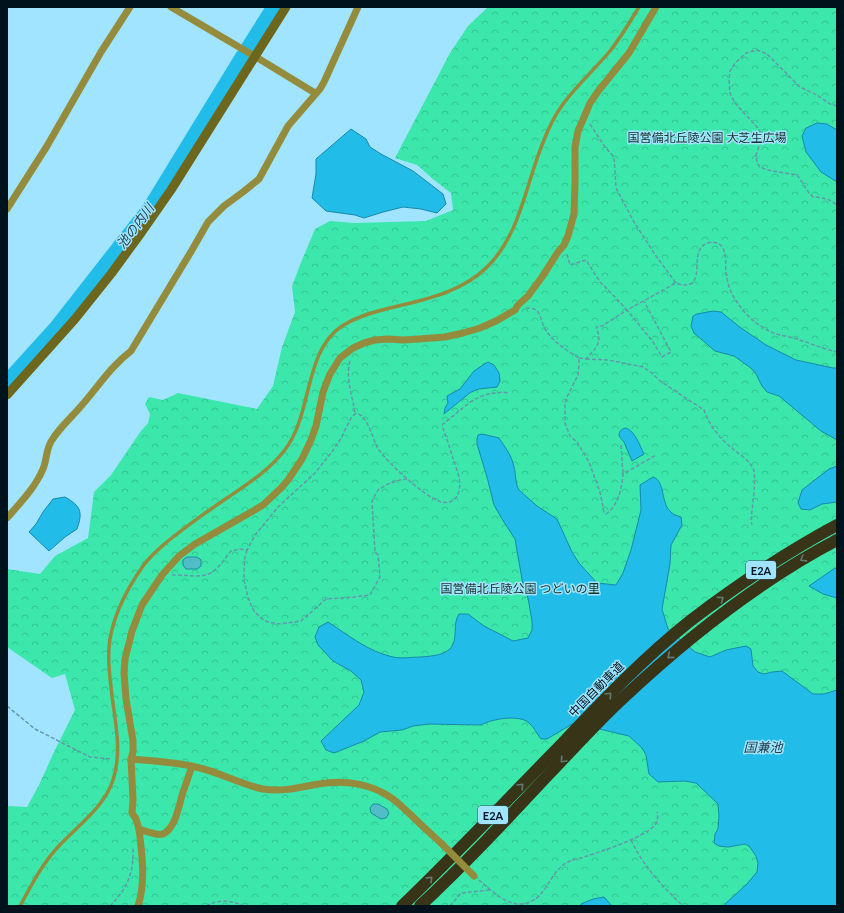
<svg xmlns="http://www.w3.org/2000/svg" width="844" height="913" font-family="Lato,'Noto Sans JP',sans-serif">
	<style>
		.park { fill: url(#park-crowns) }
		.water { fill: #21bce8; stroke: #1789ab }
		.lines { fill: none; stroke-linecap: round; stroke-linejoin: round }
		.river { stroke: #21bce8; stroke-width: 15 }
		.building { fill: #50bdc8; stroke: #1a909a }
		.path { stroke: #6698ac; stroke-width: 1.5; stroke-dasharray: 4 2; stroke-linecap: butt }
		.lane { stroke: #948c3c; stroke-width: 3.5 }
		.street { stroke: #948c3c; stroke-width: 7 }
		.secondary { stroke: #6d661d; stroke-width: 9 }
		.highway { stroke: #373418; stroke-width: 12 }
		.street-bridge { stroke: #948c3c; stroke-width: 7 }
		.oneway { stroke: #617a74 }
		.labels { text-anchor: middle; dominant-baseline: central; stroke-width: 3; stroke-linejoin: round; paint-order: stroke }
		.shield { fill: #a0e4ff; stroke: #305260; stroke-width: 1 }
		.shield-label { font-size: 11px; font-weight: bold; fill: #00131c }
		.park-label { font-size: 12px; fill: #183327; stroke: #a0e4ff }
		.street-label { font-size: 12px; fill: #00131c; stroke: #a0e4ff }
		.water-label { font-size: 13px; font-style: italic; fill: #24404b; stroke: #a0e4ff }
	</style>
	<defs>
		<pattern id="park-crowns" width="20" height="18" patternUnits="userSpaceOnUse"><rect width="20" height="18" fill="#3be7aa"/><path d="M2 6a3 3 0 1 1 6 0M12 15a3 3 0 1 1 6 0" fill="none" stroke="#32c592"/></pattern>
	</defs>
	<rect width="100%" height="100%" fill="#a0e4ff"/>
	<polygon class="park" points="488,7 837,7 837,906 7,906 7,806 27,807 39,785 54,752 75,710 65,674 52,678 7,647 7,569 40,574 55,556 88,538 94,492 111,475 141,431 148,423 150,414 145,404 149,397 163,400 178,393 257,409 273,386 282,347 295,312 292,286 302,260 315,229 330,221 355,223 426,221 453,210 451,193 434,180 417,165 395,158 450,53 468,26"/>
	<g class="water">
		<polygon points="817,123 827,124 837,130 837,182 821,172 806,152 802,136 806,128"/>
		<polygon points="351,129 366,139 370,147 381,154 413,171 443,194 446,204 437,213 421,209 403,207 383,212 364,218 355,215 326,211 312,198 316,174 316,159"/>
		<polygon points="713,311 721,312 741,328 766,345 796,360 833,368 837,368 837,440 821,431 779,396 767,392 762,386 756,374 751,368 734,356 715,351 694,333 691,326 693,316 697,314"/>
		<polygon points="488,362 494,365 499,373 500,381 497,387 479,389 471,392 444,414 445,408 448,403 447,396 460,389 474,371 483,365"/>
		<path d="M626,428C635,431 640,446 644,454L632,461L624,442L619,436C619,431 621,429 626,428Z"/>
		<path d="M482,434L499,438C505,447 512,456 514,467C516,474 515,483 519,490L537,506L557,519L572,552L579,563L597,583L616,585L623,573L631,550L641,510L640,485L653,477C666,481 660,505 672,513C674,515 678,516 681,517L682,525L671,545L670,564L662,609L668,629L695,652L710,657L726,650L746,646L751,649L753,666L758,672L764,674L772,672L782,671L813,694H824L837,690V906H724L726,903L746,885L757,872L758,863L756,856L749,846L745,844L728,847L719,846L714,843L715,834L718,829L719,816L718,804L696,783L685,781L658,782L649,774L646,755L642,748L629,736L574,723L547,739H541C537,734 534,727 529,723C520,714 491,719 481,725L428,724L413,726L402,730L380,732L364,741L334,753L326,750L321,741L359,705L364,692L361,680L351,671L333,661L318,645L315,637L319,627L328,622C348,635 369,652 393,657C401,659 412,657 421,657C430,656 442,656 450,649C459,639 452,624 459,614H468L484,626L513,641L528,638L532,630V621L528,598L523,585L515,539L502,519L494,505L487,477L477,444V439L478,435Z"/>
		<polygon points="837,466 837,502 822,504 810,510 801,509 798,503 802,490 829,469"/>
		<path d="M65,497C81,506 83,512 77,529L65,537L49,551L29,532L36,524L43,512L53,499Z"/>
		<polygon points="835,568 837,568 837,598 823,594 809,586"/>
		<polygon points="604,897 612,906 581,906 581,904 593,899"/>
	</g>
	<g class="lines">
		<g class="river">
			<polyline points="248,48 274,7"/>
			<polyline points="7,382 56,328 150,208 243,56"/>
		</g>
	</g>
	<g class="building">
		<polygon points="187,557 197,557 201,560 201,566 197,569 186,569 183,565 183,560"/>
		<polygon points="373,804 378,804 387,809 389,813 386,818 381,819 371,813 370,808"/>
	</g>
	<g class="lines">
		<g class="path">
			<path d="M837,106L830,104L817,95L800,87L767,54L757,50L746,53L735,63L730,71L729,80L730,93L735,103L757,127L761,133V141L756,155L757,163L760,167L767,170L797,175C803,182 806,191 813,197C823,197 829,199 837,205"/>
			<path d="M590,124L605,147L614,157L616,188L634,222L656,256L676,283C681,285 685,286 690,284C704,277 689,249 708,243C711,242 714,242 717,243C728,247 725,264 726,273C727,280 729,288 732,294C741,311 757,327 776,334C784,336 792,337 800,340C812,344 824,349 837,352"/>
			<polyline points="567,254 570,265 586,260 600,282 614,296 627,310 676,283"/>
			<path d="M526,308C530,308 535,308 538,312C541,316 542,324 545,329C553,342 566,350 579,358V364L578,375L567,397L565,403V423L570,436L577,442L589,462L593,473L600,492L604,512L606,514C618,506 622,488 623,474L656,455"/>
			<path d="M579,358L586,359C596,348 603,343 596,327L602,326L627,310L653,342L662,357L671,352L644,301"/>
			<path d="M586,359L608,360L643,367L652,373L659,380L675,391L704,410C709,425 720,439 733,449C740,455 751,461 754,471C756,483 752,508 751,521L752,525"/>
			<path d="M350,361C345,378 353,397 355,414"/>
			<polyline points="621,445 623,474"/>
			<polyline points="247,550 245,557 244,572 244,580 248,597 251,605 254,611 262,619 268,622 280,624 301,621 326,599 354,597 370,595 380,577 378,555 375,552 372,501 378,490 388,484 400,480 408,479"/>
			<path d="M172,575C187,574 205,581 217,568C223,563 226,556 231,551L240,549L247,550L255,535L279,506L315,473L331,453L340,440L351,418L355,414C357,414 358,413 360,415C368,419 373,439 377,447C386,462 425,497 441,502C450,504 457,500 459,491C462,479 455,466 452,455C449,446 446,436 442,426L443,424C461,411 473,394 497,393C501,392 505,392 509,393"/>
			<polyline points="7,706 35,729 90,757 112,759"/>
			<path d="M631,840C643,866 662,886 683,906"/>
			<path d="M479,880C491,890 505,905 521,904C548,902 547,871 570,861C575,859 582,858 587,856C603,851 644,837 654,826C658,822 658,817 657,812"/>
			<path d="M110,906C128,888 134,872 133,847"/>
			<path d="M206,906C220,899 230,900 244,906"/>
			<polyline points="450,906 461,893 490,890"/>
		</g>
		<path class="lane" d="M20,906C31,886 42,864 58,847C77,826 104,808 113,780C123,749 114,718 111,687C109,670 107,651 111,634C116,610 129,586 143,566C150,556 160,548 168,541C188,525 209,510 230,496C249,483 269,470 284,451C313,415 303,352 342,326C356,317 370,313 386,309C421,300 460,294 487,267C521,234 526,182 544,140C549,127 555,115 563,104C577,85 595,69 610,51C621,37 630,22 639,7"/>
		<g class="street">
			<polyline points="171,7 256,57 315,93"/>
			<polyline points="7,209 47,146 101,52 130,7"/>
			<path d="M7,518C20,503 35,488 43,469C47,460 46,448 52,440C60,427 72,417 82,405C98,387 111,366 131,351L192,250L208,222L224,206L243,192L259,179L288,126L320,89L324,82L358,7"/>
			<path d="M131,759C154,761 178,762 200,768C221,773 242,785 263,789C285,793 306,785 326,783C348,780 372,785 390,797C398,802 404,809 411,815C421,825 431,834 442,844"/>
			<polyline points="139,829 136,819 132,813 133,800 131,759 133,752 133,741 126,699 124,673 125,659 132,631 142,605 162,575 179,556 195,544 253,511 263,505 281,488 288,480 302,459 311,440 316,426 323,392 330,374 340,358 353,348 364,343 375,340 388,339 403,340 419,339 445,337 463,333 480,328 496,321 515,310 518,305 528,296 542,277 558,252 564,245 568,236 574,214 575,182 575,147 578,131 585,115 590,103 599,90 629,53 656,7"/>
			<path d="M138,906C146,882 142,854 139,829C145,831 158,836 163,834C176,828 179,804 183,792C186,784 189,775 192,766"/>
		</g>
		<polyline class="secondary" points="7,395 75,319 111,274 141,233 171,190 286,7"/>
		<g class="highway">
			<path d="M402,906C454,856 504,803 555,751C598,706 641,660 690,621C737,585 785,553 837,525"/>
			<path d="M420,906C465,864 507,819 549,774C574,748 597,722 623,698C688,637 759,581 837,540"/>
		</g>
		<polyline class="street-bridge" points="442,844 474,876"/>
	</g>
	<defs><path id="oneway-chevron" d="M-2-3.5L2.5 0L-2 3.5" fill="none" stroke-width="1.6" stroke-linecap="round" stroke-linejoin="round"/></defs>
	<g class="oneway">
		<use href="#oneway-chevron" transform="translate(803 559) rotate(148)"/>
		<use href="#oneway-chevron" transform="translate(721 599) rotate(-37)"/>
		<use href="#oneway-chevron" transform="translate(670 656) rotate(140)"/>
		<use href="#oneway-chevron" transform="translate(609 695) rotate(-46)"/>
		<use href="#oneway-chevron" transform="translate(563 760) rotate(133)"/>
		<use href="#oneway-chevron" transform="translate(521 786) rotate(-46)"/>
		<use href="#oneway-chevron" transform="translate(430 879) rotate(-45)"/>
	</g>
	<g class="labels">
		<g class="shield">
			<rect x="746" y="561" width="30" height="18" rx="3"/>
			<rect x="478" y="806" width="30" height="18" rx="3"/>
		</g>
		<g class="shield-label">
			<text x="761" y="570">E2A</text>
			<text x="493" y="815">E2A</text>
		</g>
		<g class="park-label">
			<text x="707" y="137">国営備北丘陵公園 大芝生広場</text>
			<text x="520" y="588">国営備北丘陵公園 つどいの里</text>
		</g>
		<g class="street-label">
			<text transform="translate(596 689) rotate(-45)">中国自動車道</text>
		</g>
		<g class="water-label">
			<text transform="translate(135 226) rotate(-53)">池の内川</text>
			<text x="763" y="747">国兼池</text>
		</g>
	</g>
	<rect width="844" height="913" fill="none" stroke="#00131c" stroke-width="16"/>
</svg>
